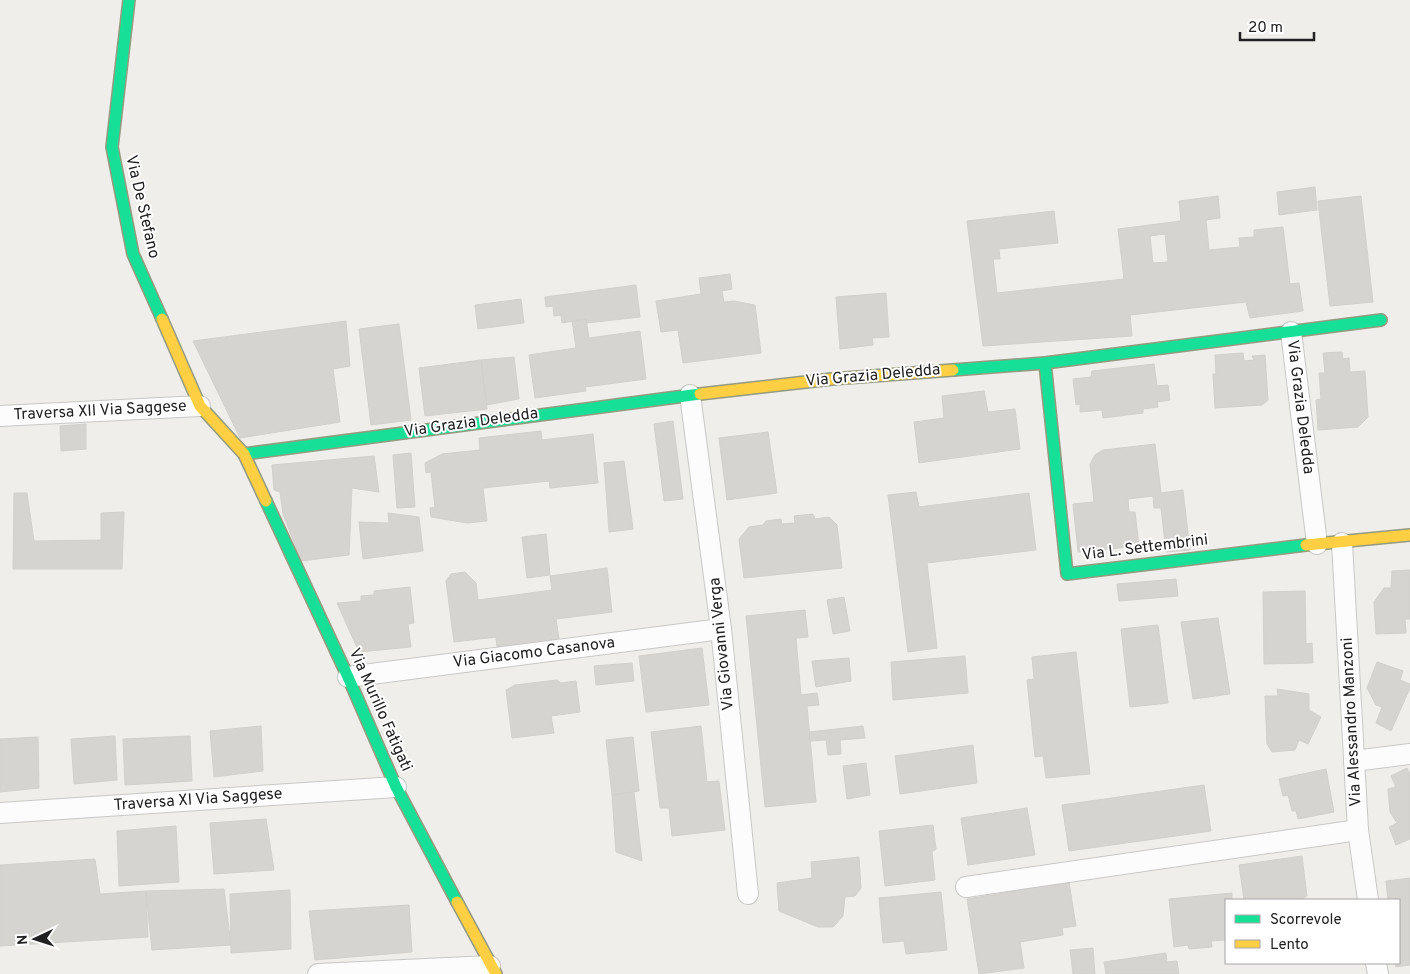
<svg xmlns="http://www.w3.org/2000/svg" width="1410" height="974" font-family="Overpass,sans-serif">
	<style>
		.building { fill: #d6d4d1; stroke: #d3d0cb; fill-rule: evenodd }
		.lines { fill: none; stroke-linecap: round; stroke-linejoin: round }
		.street-casing { stroke: #c8c8c6; stroke-width: 22 }
		.fast-casing { stroke: #969a80; stroke-width: 14 }
		.slow-casing { stroke: #969a80; stroke-width: 14 }
		.street { stroke: #fdfcfc; stroke-width: 20 }
		.fast { stroke: #16e098; stroke-width: 11 }
		.slow { stroke: #ffcf43; stroke-width: 11 }
		.labels { text-anchor: middle; dominant-baseline: central; stroke-width: 4; stroke-linejoin: round; paint-order: stroke }
		.street-label { font-size: 16px; fill: #212121; stroke: #fff }
	</style>
	<rect width="100%" height="100%" fill="#efeeea"/>
	<g class="building">
		<polygon points="1315,187 1317,210 1279,215 1277,192"/>
		<path d="M1218,196L1220,218L1206,220L1209,250L1240,247L1239,238L1254,237V230L1283,227L1290,284L1299,283L1303,311L1250,318L1246,302L1130,315L1132,336L983,346L967,221L1054,211L1058,243L999,249L1000,259H993L997,293L1124,279L1118,229L1181,221L1179,201ZM1165,234L1168,262L1153,263L1150,236Z"/>
		<polygon points="1361,196 1373,302 1330,306 1318,201"/>
		<polygon points="730,274 732,289 722,291 724,302 734,301 755,305 761,353 683,363 678,330 661,332 656,301 701,294 699,278"/>
		<polygon points="636,285 640,317 587,323 586,319 562,323 561,315 554,316 553,306 546,307 545,297"/>
		<polygon points="886,293 889,337 872,338 873,345 840,349 836,297"/>
		<polygon points="521,299 524,323 478,329 475,305"/>
		<polygon points="586,319 589,338 640,331 646,379 585,387 586,391 535,398 529,355 576,348 572,321"/>
		<polygon points="346,321 350,366 333,369 340,422 240,438 193,341"/>
		<polygon points="399,324 411,420 371,425 359,329"/>
		<polygon points="1342,352 1343,359 1349,358 1350,372 1365,371 1368,417 1358,427 1318,430 1316,400 1321,399 1319,373 1325,373 1323,353"/>
		<polygon points="1243,353 1244,361 1254,360 1252,356 1265,355 1268,400 1262,405 1215,408 1213,374 1216,374 1215,355"/>
		<polygon points="514,357 519,399 486,405 481,360"/>
		<polygon points="481,360 487,409 425,416 419,368"/>
		<polygon points="1154,364 1157,386 1168,385 1170,400 1157,402 1158,407 1143,409 1143,413 1103,418 1102,410 1080,412 1080,404 1076,405 1073,379 1091,377 1092,371"/>
		<polygon points="984,391 988,412 1015,409 1020,449 919,463 914,422 944,418 942,396"/>
		<polygon points="673,421 683,499 664,501 654,424"/>
		<polygon points="86,424 86,449 61,451 60,426"/>
		<polygon points="541,431 542,440 593,434 598,483 550,488 549,481 483,488 487,521 467,523 431,517 430,508 435,507 431,472 426,473 425,463 442,454 480,450 479,438"/>
		<polygon points="768,432 777,493 727,500 719,438"/>
		<polygon points="1155,444 1161,493 1183,490 1190,550 1166,552 1161,508 1154,508 1153,496 1128,499 1129,512 1135,512 1139,546 1078,552 1073,504 1094,502 1090,464 1095,455 1103,450"/>
		<polygon points="411,453 415,507 397,508 393,455"/>
		<polygon points="374,456 379,492 352,488 349,555 301,561 283,514 280,492 274,490 272,465"/>
		<polygon points="624,461 633,529 609,532 604,463"/>
		<polygon points="916,492 919,507 1029,493 1036,550 927,563 937,648 908,652 888,495"/>
		<polygon points="14,493 27,493 34,541 101,540 101,513 124,512 122,569 13,569"/>
		<polygon points="388,513 419,517 423,551 363,559 359,522 389,523"/>
		<polygon points="813,514 815,519 829,517 837,525 842,568 744,578 739,539 749,527 763,525 766,521 781,519 782,524 795,523 794,516"/>
		<polygon points="546,534 550,575 527,578 522,537"/>
		<polygon points="607,568 612,612 556,619 559,639 497,647 496,637 454,642 446,581 451,574 465,572 476,583 478,600 552,590 550,576"/>
		<polygon points="1410,570 1410,619 1405,619 1406,633 1376,634 1374,602 1384,588 1391,588 1392,571"/>
		<polygon points="1176,579 1178,596 1119,601 1117,584"/>
		<polygon points="410,587 414,623 408,624 411,647 359,652 337,603 361,601 361,596 374,595 374,591"/>
		<polygon points="1305,591 1306,644 1312,643 1313,663 1264,664 1263,592"/>
		<polygon points="844,597 850,631 833,634 827,600"/>
		<polygon points="805,610 808,637 796,638 801,695 817,693 819,705 807,706 816,802 765,807 746,616"/>
		<polygon points="1218,618 1230,694 1193,699 1181,622"/>
		<polygon points="1158,625 1168,703 1130,707 1121,629"/>
		<polygon points="702,648 709,705 646,712 639,656"/>
		<polygon points="1076,652 1090,774 1046,778 1043,756 1035,757 1027,680 1034,679 1032,657"/>
		<polygon points="965,656 968,693 893,700 891,662"/>
		<polygon points="849,658 851,681 816,687 812,661"/>
		<polygon points="1377,662 1403,671 1400,680 1410,684 1410,688 1391,731 1376,723 1382,707 1376,705 1367,688"/>
		<polygon points="632,663 634,681 596,685 594,666"/>
		<polygon points="557,680 561,683 576,681 580,712 551,716 554,733 512,738 506,690 515,685"/>
		<polygon points="1277,689 1309,694 1309,710 1321,717 1308,744 1299,740 1295,750 1272,752 1267,744 1265,696 1278,696"/>
		<polygon points="261,726 263,771 214,777 210,731"/>
		<polygon points="701,726 707,782 719,781 725,830 672,836 669,808 660,808 651,732"/>
		<polygon points="863,726 865,738 840,740 841,754 828,755 826,740 810,741 809,732"/>
		<polygon points="115,736 117,780 74,784 71,739"/>
		<polygon points="190,736 192,781 125,785 123,739"/>
		<polygon points="38,737 39,788 0,792 0,739"/>
		<polygon points="633,737 639,791 612,795 606,740"/>
		<polygon points="973,745 977,783 900,794 895,756"/>
		<polygon points="866,763 870,795 847,799 843,766"/>
		<polygon points="1407,768 1410,774 1410,839 1396,845 1389,827 1397,823 1390,812 1388,789 1396,787 1391,776"/>
		<polygon points="1326,769 1334,812 1298,819 1296,811 1292,811 1288,795 1283,796 1279,779"/>
		<polygon points="1204,785 1211,831 1069,851 1062,805"/>
		<polygon points="634,792 642,861 616,852 612,795"/>
		<polygon points="1027,808 1035,855 968,865 961,818"/>
		<polygon points="266,819 274,870 214,874 210,823"/>
		<polygon points="933,825 936,849 932,852 935,880 885,886 879,831"/>
		<polygon points="176,826 179,882 119,886 117,831"/>
		<polygon points="1302,856 1307,896 1300,900 1244,900 1239,865"/>
		<polygon points="859,857 861,888 855,896 845,897 843,916 833,927 818,927 779,911 777,883 812,878 811,862"/>
		<polygon points="95,859 100,894 146,891 148,937 0,946 0,865"/>
		<polygon points="1068,876 1076,926 1062,928 1063,935 1020,942 1024,968 979,974 967,899 1016,891 1015,884"/>
		<polygon points="1410,878 1410,965 1396,967 1395,963 1399,963 1399,951 1400,950 1399,941 1399,900 1388,900 1386,881"/>
		<polygon points="224,889 231,945 152,950 146,891"/>
		<polygon points="290,890 291,949 231,953 230,894"/>
		<polygon points="941,892 947,950 906,954 904,941 883,943 879,898"/>
		<polygon points="1232,893 1232,900 1226,900 1226,940 1211,941 1212,947 1189,949 1188,945 1174,947 1169,899"/>
		<polygon points="409,905 412,952 315,960 309,911"/>
		<polygon points="1093,948 1095,974 1073,974 1070,950"/>
		<polygon points="1166,953 1167,962 1177,961 1179,974 1106,974 1104,962"/>
	</g>
	<g class="lines">
		<defs>
			<g id="street">
				<polyline points="1291,332 1317,544"/>
				<polyline points="690,395 721,629 748,894"/>
				<polyline points="0,416 200,406"/>
				<polyline points="1342,543 1358,830 1368,900"/>
				<polyline points="348,677 721,629"/>
				<polyline points="1354,761 1410,754"/>
				<polyline points="0,813 396,787"/>
				<polyline points="966,887 1358,830"/>
				<polyline points="1376,963 1378,974"/>
				<polyline points="318,974 490,966"/>
			</g>
			<g id="fast">
				<polyline points="129,0 112,147 133,254 162,319"/>
				<polyline points="1045,363 1067,574 1306,545"/>
				<polyline points="953,370 1045,363 1381,320"/>
				<polyline points="244,454 700,394"/>
				<polyline points="266,501 348,677 396,787 457,902"/>
			</g>
			<g id="slow">
				<polyline points="162,319 200,406 244,454 266,501"/>
				<polyline points="700,394 832,379 953,370"/>
				<polyline points="1306,545 1410,535"/>
				<polyline points="457,902 496,974"/>
			</g>
		</defs>
		<use href="#street" class="street-casing"/>
		<use href="#fast" class="fast-casing"/>
		<use href="#slow" class="slow-casing"/>
		<use href="#street" class="street"/>
		<use href="#fast" class="fast"/>
		<use href="#slow" class="slow"/>
	</g>
	<g class="labels">
		<g class="street-label">
			<text transform="translate(142 207) rotate(77)">Via De Stefano</text>
			<text transform="translate(873 376) rotate(-5)">Via Grazia Deledda</text>
			<text transform="translate(1300 407) rotate(83)">Via Grazia Deledda</text>
			<text transform="translate(100 411) rotate(-3)">Traversa XII Via Saggese</text>
			<text transform="translate(471 423) rotate(-8)">Via Grazia Deledda</text>
			<text transform="translate(1145 548) rotate(-7)">Via L. Settembrini</text>
			<text transform="translate(722 644) rotate(-96)">Via Giovanni Verga</text>
			<text transform="translate(534 653) rotate(-7)">Via Giacomo Casanova</text>
			<text transform="translate(380 710) rotate(66)">Via Murillo Fatigati</text>
			<text transform="translate(1352 722) rotate(-93)">Via Alessandro Manzoni</text>
			<text transform="translate(198 800) rotate(-4)">Traversa XI Via Saggese</text>
		</g>
	</g>
	<rect x="1225" y="899" width="175" height="65" fill="#ffffff" stroke="#a6a6a6"/>
	<rect x="1235" y="915" width="25" height="8" fill="#16e098" stroke="#a6a6a6"/>
	<text x="1270" y="924" font-size="15" fill="#212121">Scorrevole</text>
	<rect x="1235" y="940" width="25" height="8" fill="#ffcf43" stroke="#a6a6a6"/>
	<text x="1270" y="949" font-size="15" fill="#212121">Lento</text>
	<g transform="translate(35 939) rotate(266)" stroke="#ffffff" stroke-width="4" paint-order="stroke">
	<path d="M0-4L9 19L0 12L-9 19Z" fill="#212121"/>
	<text y="-8" font-size="14" font-weight="bold" text-anchor="middle" fill="#212121">N</text>
	</g>
	<path d="M1240 32v8h74v-8" fill="none" stroke="#212121" stroke-width="2.5"/>
	<text x="1248" y="32" font-size="15" fill="#212121" stroke="#ffffff" stroke-width="4" paint-order="stroke">20 m</text>
</svg>
